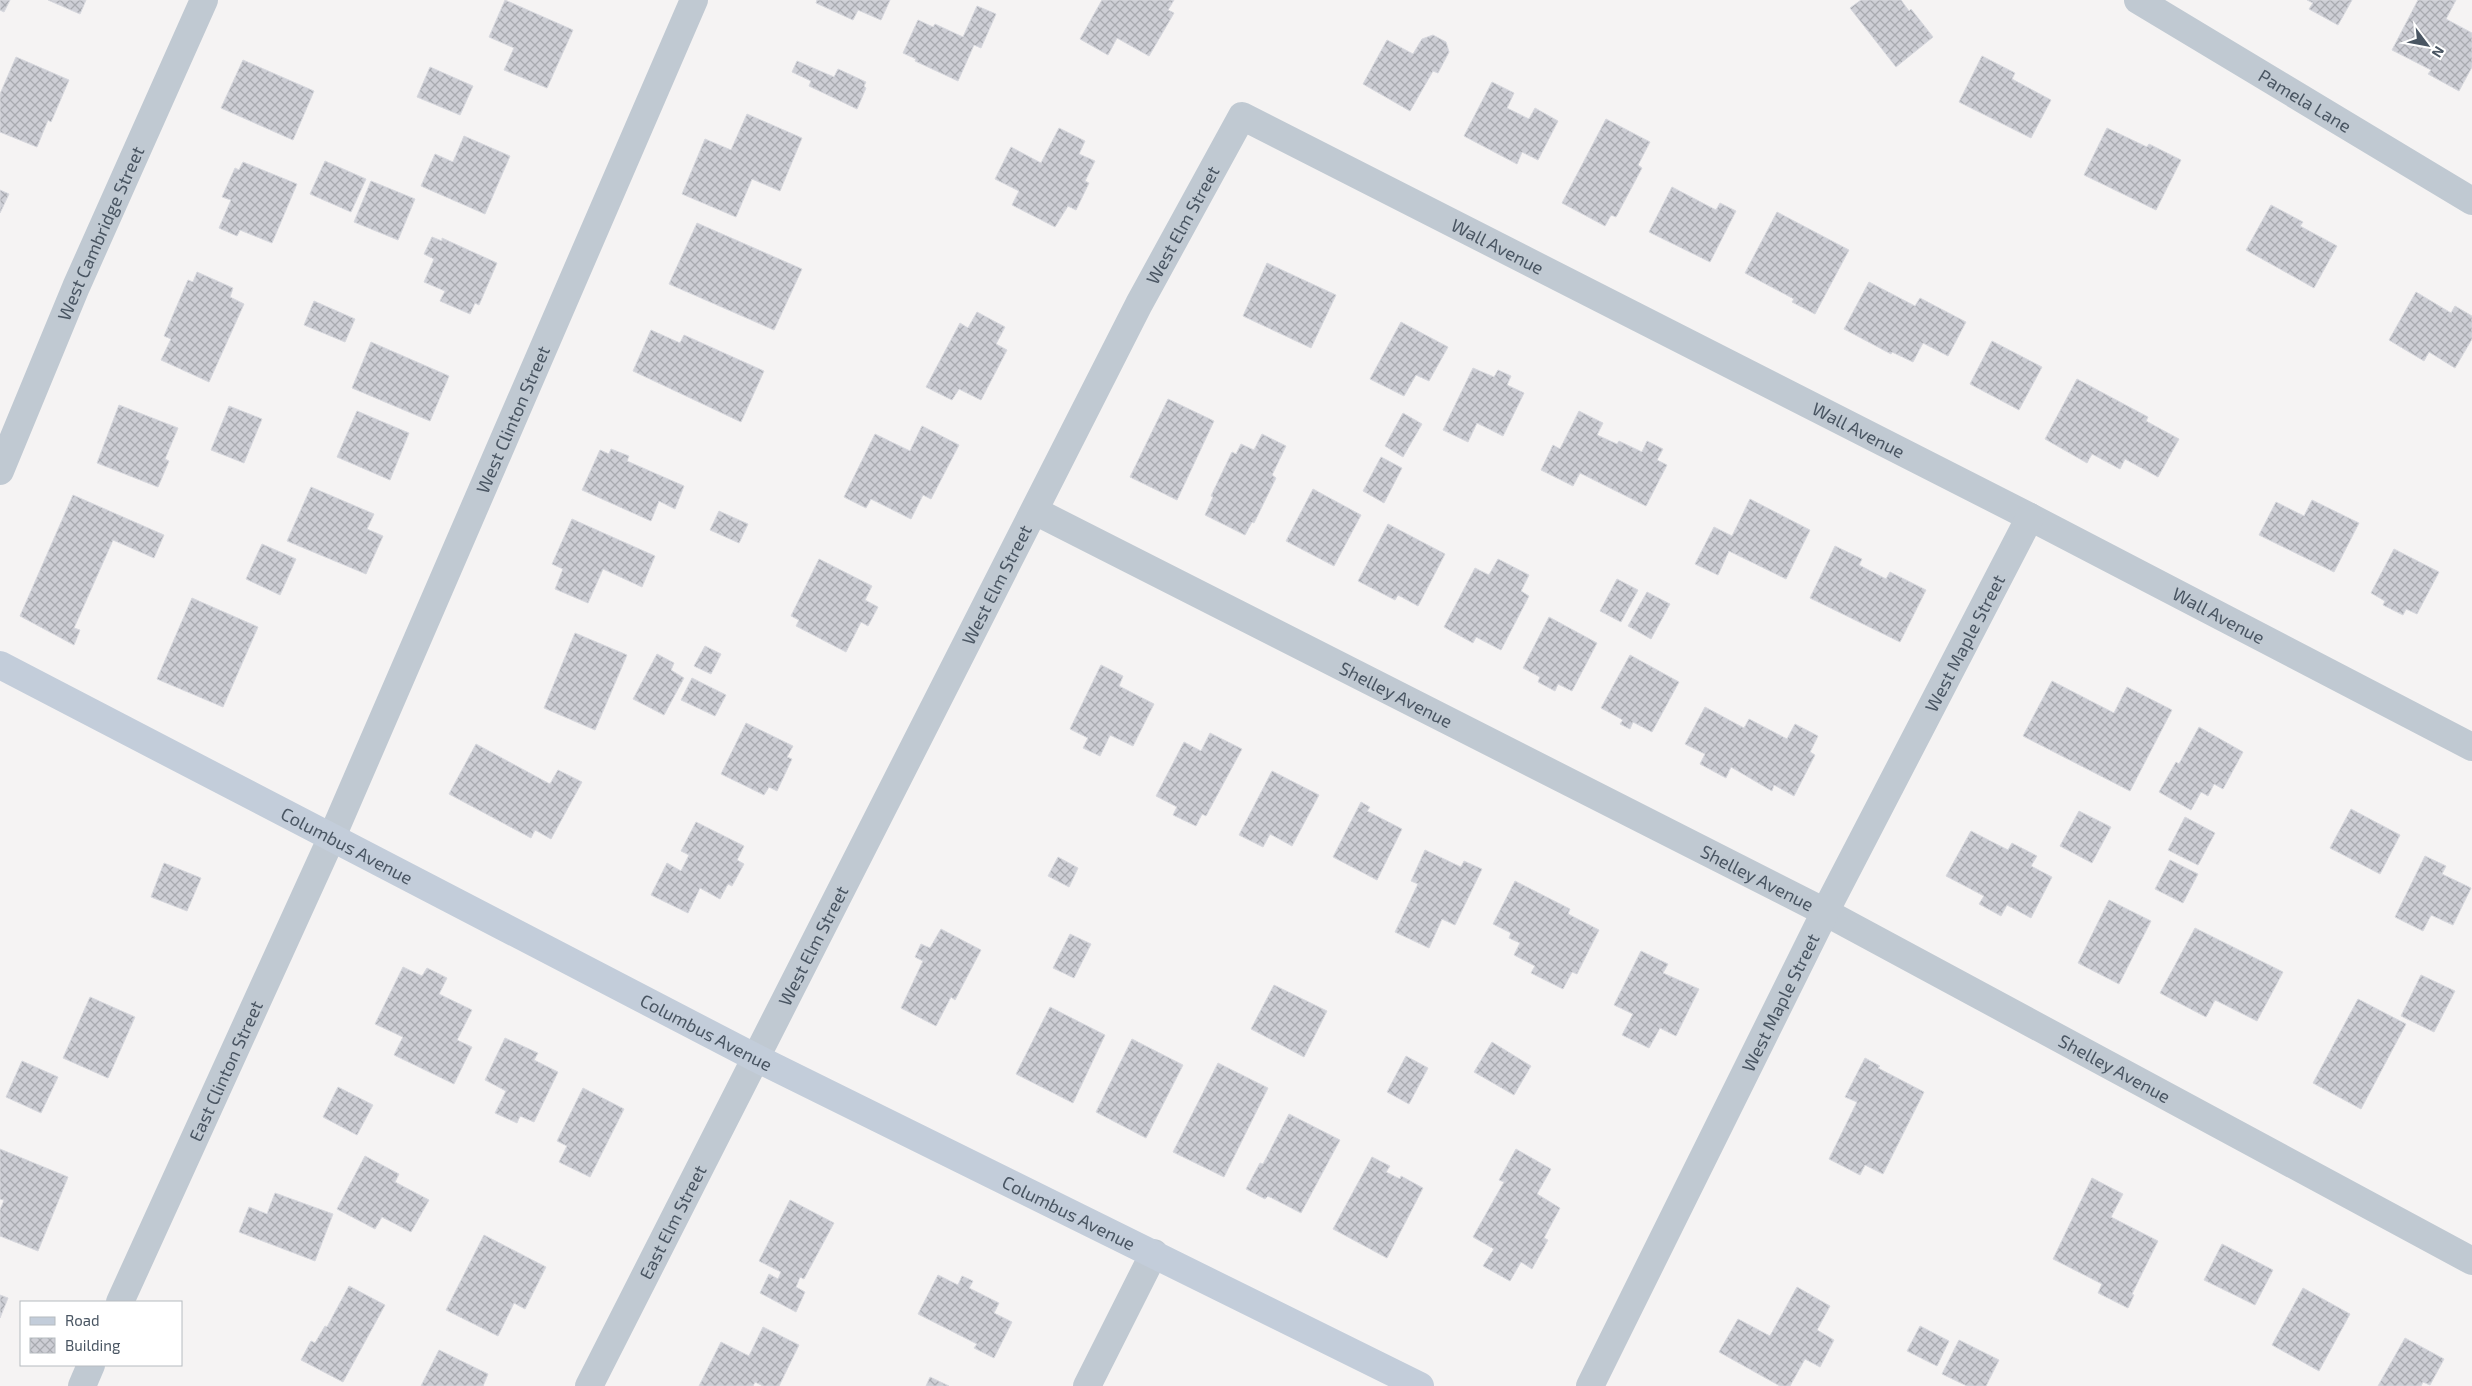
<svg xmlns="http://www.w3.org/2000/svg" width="2472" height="1386" font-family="'Exo 2',sans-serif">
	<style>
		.building { fill: url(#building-cross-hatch); stroke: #d7d8de }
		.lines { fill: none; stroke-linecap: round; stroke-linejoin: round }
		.street { stroke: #c0c9d2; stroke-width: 28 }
		.secondary { stroke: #c3cdda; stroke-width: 28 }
		.labels { text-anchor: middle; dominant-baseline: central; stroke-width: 4; stroke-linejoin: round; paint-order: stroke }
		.street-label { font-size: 18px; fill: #495562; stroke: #fff }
	</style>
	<defs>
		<pattern id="building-cross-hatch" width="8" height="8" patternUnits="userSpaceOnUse" patternTransform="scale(1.25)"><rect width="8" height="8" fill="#cdced5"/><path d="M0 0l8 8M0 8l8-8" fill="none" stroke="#a8aab0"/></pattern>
	</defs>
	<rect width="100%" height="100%" fill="#f5f3f3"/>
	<g class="building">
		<polygon points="0,0 10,0 4,12 0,10"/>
		<polygon points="48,0 86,0 80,14"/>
		<polygon points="505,0 573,30 547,88 504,70 514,48 489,37"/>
		<polygon points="817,0 890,0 881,20 858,10 853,20 816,3"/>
		<polygon points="1102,0 1174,0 1168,10 1174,13 1149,56 1117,38 1108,55 1080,39"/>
		<polygon points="1861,0 1901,0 1909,11 1911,9 1933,37 1896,67 1850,8"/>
		<polygon points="2307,0 2352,0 2338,25 2309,9 2313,3"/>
		<polygon points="2418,0 2456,0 2446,19 2472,33 2472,67 2459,91 2428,74 2431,70 2392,50"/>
		<polygon points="977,6 996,14 981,48 974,45 958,81 915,61 916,59 903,53 918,20 933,27 935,24 963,37"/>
		<polygon points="1433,35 1446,42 1449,52 1438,73 1433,71 1410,111 1363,84 1387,40 1413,54 1422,39"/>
		<polygon points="1982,56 2015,73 2012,79 2051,100 2031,138 1959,102"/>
		<polygon points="16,57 69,80 51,122 48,120 37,147 0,132 0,94"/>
		<polygon points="243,60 314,91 293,140 221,108"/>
		<polygon points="797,61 834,77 838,69 866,82 864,86 866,88 857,109 809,86 811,81 792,72"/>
		<polygon points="430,67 473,86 460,115 417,97"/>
		<polygon points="1492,82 1514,93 1507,108 1529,119 1535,108 1558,121 1538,160 1522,152 1517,164 1464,136"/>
		<polygon points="747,114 802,138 780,191 752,179 736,217 682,194 705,139 731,150"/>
		<polygon points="1606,119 1650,142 1638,165 1642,168 1616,217 1611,215 1605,226 1562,203"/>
		<polygon points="1059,128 1085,141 1079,154 1095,161 1085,181 1089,183 1076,210 1068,206 1055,227 1012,205 1019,191 995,179 1011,147 1041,163"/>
		<polygon points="2107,128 2147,147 2149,144 2181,160 2156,210 2084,175"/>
		<polygon points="464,136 510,156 485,214 421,186 435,154 453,162"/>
		<polygon points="325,161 366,179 351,212 310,194"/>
		<polygon points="243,162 297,184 272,243 240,230 237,236 219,228 231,200 222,197 235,168 239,170"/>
		<polygon points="371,181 415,199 398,240 354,222"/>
		<polygon points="1672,187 1716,210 1720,203 1736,211 1710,262 1649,232"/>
		<polygon points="0,190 9,194 0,213"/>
		<polygon points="2271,205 2303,222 2300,226 2337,246 2314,288 2246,250"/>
		<polygon points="1777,212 1849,250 1815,314 1792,302 1794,299 1745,273"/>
		<polygon points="697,223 802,269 774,330 669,284"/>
		<polygon points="432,237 442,241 442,238 497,263 479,305 475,303 470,314 440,301 445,291 424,282 434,259 424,254"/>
		<polygon points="1267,263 1336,295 1311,348 1243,316"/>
		<polygon points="197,272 233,288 230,297 244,304 209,382 161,360 171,339 164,336 188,280 193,282"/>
		<polygon points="1869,282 1915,306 1920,298 1966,322 1948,356 1923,343 1913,362 1892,352 1891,354 1844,329"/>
		<polygon points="2416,292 2451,313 2455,306 2472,316 2472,339 2455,368 2429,352 2424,361 2389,340"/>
		<polygon points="314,301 355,319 345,342 304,325"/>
		<polygon points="977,312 1005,327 996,344 1007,350 981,400 959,389 952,400 926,387 960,323 968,328"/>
		<polygon points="1401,322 1448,347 1429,381 1416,375 1404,396 1370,379"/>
		<polygon points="651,330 680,343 684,335 764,371 741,422 633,371"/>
		<polygon points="1992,341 2042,367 2019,410 1970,384"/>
		<polygon points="371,342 449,376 430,421 352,388"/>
		<polygon points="1473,368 1494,377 1498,370 1511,376 1507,385 1524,393 1503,436 1477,423 1468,442 1443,430"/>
		<polygon points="2077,379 2148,417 2146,421 2179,439 2158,477 2125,459 2120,469 2092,454 2087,463 2045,439"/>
		<polygon points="1168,399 1214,421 1177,500 1130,477"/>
		<polygon points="119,405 178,428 165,459 169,461 158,487 97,463"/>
		<polygon points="229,406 262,419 244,463 211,450"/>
		<polygon points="357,411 409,433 390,480 337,457"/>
		<polygon points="1579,411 1603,423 1597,435 1617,444 1619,441 1642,452 1647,441 1663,449 1657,460 1667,465 1646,506 1580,473 1573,486 1541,470 1553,445 1560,449"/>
		<polygon points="1403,413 1422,424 1403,457 1385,446"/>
		<polygon points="922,426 959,445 931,499 923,495 911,519 871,499 866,508 844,497 875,434 910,451"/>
		<polygon points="1262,434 1286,446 1272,475 1276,478 1254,523 1252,522 1245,535 1205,515 1213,497 1211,496 1232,452 1236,454 1241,444 1254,450"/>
		<polygon points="611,449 629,456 627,461 684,486 675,509 659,501 651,521 582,490 600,450 609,454"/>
		<polygon points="1381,457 1402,468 1384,503 1363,491"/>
		<polygon points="311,487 374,514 367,529 383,536 366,574 287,541"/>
		<polygon points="1313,489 1361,515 1334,566 1286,541"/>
		<polygon points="73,495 164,535 154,558 113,540 74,628 80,630 74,645 20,616"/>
		<polygon points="1750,499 1810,530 1786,579 1729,551 1718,575 1695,564 1714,527 1732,536"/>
		<polygon points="2312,500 2359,523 2334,572 2259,535 2276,502 2304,516"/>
		<polygon points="719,511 748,524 739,543 710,530"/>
		<polygon points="572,519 655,556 642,587 603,569 588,603 555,589 563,569 552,564 553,562"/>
		<polygon points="1388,524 1445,554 1418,606 1398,595 1395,600 1358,581"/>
		<polygon points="262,544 296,559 280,595 246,579"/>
		<polygon points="1835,546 1862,559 1859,565 1886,579 1890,572 1926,590 1900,642 1810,598"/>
		<polygon points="2394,549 2439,572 2417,614 2406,609 2403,615 2383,605 2385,601 2371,593"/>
		<polygon points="819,559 872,586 865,600 878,607 868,626 861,622 846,652 796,626 799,620 791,616"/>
		<polygon points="1498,559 1529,575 1521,591 1529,596 1501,650 1476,637 1473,643 1444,627 1475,568 1489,575"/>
		<polygon points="1617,579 1638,590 1621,622 1600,611"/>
		<polygon points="1647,592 1670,604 1651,639 1628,626"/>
		<polygon points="192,598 258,627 223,707 157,679"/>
		<polygon points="1549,617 1597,643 1572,691 1558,684 1555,691 1538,682 1540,677 1523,668"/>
		<polygon points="575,633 627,655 595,730 544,708"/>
		<polygon points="705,646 721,654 711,674 694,666"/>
		<polygon points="657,654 674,663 671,670 684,678 664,715 633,699"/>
		<polygon points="1630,655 1679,682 1652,732 1633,722 1630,729 1620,724 1623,720 1601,708"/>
		<polygon points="1101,665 1123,676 1119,686 1154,704 1133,746 1110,735 1100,756 1083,748 1088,738 1070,729"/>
		<polygon points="692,678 726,695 715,716 681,700"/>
		<polygon points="2052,681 2114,713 2127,687 2172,710 2130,791 2023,736"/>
		<polygon points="1705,707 1744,728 1749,719 1787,739 1795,724 1818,736 1810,752 1815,755 1794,796 1774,785 1772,791 1731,767 1726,778 1700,764 1705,754 1685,744"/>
		<polygon points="746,723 793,746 787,757 792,759 777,791 769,787 764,795 721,774"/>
		<polygon points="2199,727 2243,752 2223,789 2214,784 2208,796 2201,792 2191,810 2159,792 2176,762 2179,764"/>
		<polygon points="1210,733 1242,749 1206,816 1202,814 1196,826 1173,815 1177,807 1156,796 1184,742 1201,751"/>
		<polygon points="476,744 550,784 558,770 582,782 551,839 535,830 531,838 449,794"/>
		<polygon points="1272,771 1319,795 1292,846 1270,834 1263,847 1239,835"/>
		<polygon points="1361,802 1370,807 1367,811 1402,829 1377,880 1333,857"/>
		<polygon points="2351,809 2400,835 2380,874 2330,848"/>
		<polygon points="2079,811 2111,827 2092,863 2060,846"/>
		<polygon points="2185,817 2215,833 2198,865 2168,850"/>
		<polygon points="696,822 744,846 737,860 744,864 732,886 728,884 720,899 700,888 688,913 651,895 667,863 681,871 689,855 681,851"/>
		<polygon points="1971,831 2008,850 2012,843 2037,856 2031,866 2052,877 2031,918 2007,905 2001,916 1979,904 1984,896 1946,876"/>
		<polygon points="1425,850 1461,867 1464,861 1482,869 1455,925 1442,919 1429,948 1395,932 1418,884 1411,881"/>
		<polygon points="2425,856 2446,866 2442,874 2471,888 2453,925 2431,915 2423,931 2395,917"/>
		<polygon points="1058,857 1078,868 1069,887 1048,876"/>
		<polygon points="2170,860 2198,874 2183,903 2155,889"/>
		<polygon points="164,863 201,878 187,911 151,897"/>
		<polygon points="1515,881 1570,909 1568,914 1599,930 1577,974 1572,972 1563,989 1531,973 1535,966 1514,955 1520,943 1509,938 1511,933 1493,924"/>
		<polygon points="2109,900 2151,921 2119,984 2078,963"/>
		<polygon points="2195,928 2283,972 2257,1021 2215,1000 2206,1017 2160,993"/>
		<polygon points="941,929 981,950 955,1000 951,997 936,1026 901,1008 923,961 915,957 921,944 930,948"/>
		<polygon points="1070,934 1091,944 1074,978 1053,968"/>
		<polygon points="1641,951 1668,964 1663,973 1699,989 1676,1036 1660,1028 1649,1048 1622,1035 1633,1014 1614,1005"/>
		<polygon points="403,967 422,976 427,968 447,978 439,994 472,1010 457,1040 472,1047 454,1084 394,1055 403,1037 375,1024"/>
		<polygon points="2421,975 2455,991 2434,1032 2401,1016"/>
		<polygon points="1274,985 1327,1011 1304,1057 1251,1029"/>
		<polygon points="90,997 135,1017 108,1078 63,1058"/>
		<polygon points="2358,999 2406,1024 2361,1109 2313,1083"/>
		<polygon points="1050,1007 1105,1035 1073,1103 1016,1074"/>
		<polygon points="505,1038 538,1053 534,1060 558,1072 534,1122 520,1116 517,1123 495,1113 506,1091 485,1080"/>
		<polygon points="1132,1039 1183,1065 1146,1138 1096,1112"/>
		<polygon points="1492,1042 1531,1066 1514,1095 1474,1072"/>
		<polygon points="1406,1056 1428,1068 1409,1104 1387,1092"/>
		<polygon points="1865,1058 1880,1066 1878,1068 1924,1092 1883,1174 1865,1165 1860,1175 1829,1159 1857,1102 1845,1097"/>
		<polygon points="22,1061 58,1077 41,1113 6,1097"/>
		<polygon points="1218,1063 1268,1088 1224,1177 1173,1152"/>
		<polygon points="338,1087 373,1105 357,1135 323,1117"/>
		<polygon points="583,1088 624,1109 590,1177 559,1162 567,1146 557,1141"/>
		<polygon points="1289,1114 1340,1140 1301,1213 1268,1196 1265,1199 1246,1189 1260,1163 1263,1164"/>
		<polygon points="0,1149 68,1177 38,1251 0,1236 0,1210 4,1200 0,1199"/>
		<polygon points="1516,1149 1551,1169 1537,1194 1560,1208 1544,1238 1548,1240 1532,1269 1521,1262 1510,1281 1483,1266 1494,1249 1473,1237 1504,1182 1499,1180"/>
		<polygon points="365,1156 399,1174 395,1182 429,1200 411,1232 382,1217 375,1229 337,1209"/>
		<polygon points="1372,1157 1390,1166 1386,1172 1400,1179 1401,1176 1423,1188 1387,1258 1333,1229"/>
		<polygon points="2092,1178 2123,1194 2111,1217 2158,1241 2132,1294 2134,1295 2128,1308 2098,1293 2102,1284 2053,1259"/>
		<polygon points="275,1193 333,1214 315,1261 239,1232 249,1207 267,1214"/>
		<polygon points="790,1200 834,1223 804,1279 800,1277 796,1287 805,1292 796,1312 760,1293 769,1274 778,1279 781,1272 759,1261"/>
		<polygon points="484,1235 546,1267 525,1309 514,1303 498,1336 446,1310"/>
		<polygon points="2222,1244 2273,1270 2255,1305 2204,1280"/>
		<polygon points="938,1275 958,1285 962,1276 973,1281 969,1288 999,1303 994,1313 1012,1322 994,1358 974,1348 977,1344 918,1314"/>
		<polygon points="349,1286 385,1305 343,1382 301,1360 311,1341 315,1343 325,1326 327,1327"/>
		<polygon points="1797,1287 1830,1306 1817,1330 1834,1340 1820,1367 1805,1359 1790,1386 1780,1386 1719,1352 1738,1319 1770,1336"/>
		<polygon points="2303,1288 2350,1314 2319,1371 2272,1345"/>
		<polygon points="0,1295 8,1298 0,1318"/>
		<polygon points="1920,1326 1949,1341 1937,1366 1907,1351"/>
		<polygon points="763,1327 799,1345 779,1386 763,1386 755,1382 753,1386 699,1386 721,1342 749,1356"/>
		<polygon points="2405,1338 2444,1359 2430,1385 2423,1382 2421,1386 2378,1386"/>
		<polygon points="1959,1340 1999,1360 1986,1386 1967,1386 1942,1374"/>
		<polygon points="439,1350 488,1374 483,1386 421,1386"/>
		<polygon points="930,1377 949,1386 926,1386"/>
	</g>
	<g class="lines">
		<g class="street">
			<path id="s1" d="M2138,0L2472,201"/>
			<path id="s2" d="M0,471L76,287L204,0"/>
			<path id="s3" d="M1035,511L1825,912L2472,1261"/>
			<path id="s4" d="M120,1302L331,839L694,0"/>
			<polyline points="82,1386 91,1365"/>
			<path id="s5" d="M589,1386L1139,304L1242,116L2030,517L2472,747"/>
			<polyline points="1087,1386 1154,1253"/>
			<path id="s6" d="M1590,1386L1825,912L2030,517"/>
		</g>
		<path class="secondary" id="s7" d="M0,665L756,1058L1420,1386"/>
	</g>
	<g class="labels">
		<g class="street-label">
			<text stroke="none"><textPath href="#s1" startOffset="195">Pamela Lane</textPath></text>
			<text stroke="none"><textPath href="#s5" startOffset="1304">West Elm Street</textPath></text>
			<text stroke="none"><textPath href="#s2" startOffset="258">West Cambridge Street</textPath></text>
			<text stroke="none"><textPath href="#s5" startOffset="1715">Wall Avenue</textPath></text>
			<text stroke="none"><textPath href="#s4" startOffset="966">West Clinton Street</textPath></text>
			<text stroke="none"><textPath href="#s5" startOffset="2120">Wall Avenue</textPath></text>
			<text stroke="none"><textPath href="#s5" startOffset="899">West Elm Street</textPath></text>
			<text stroke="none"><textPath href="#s5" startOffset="2525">Wall Avenue</textPath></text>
			<text stroke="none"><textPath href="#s6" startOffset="832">West Maple Street</textPath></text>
			<text stroke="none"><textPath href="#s3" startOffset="405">Shelley Avenue</textPath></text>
			<text stroke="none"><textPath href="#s7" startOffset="391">Columbus Avenue</textPath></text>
			<text stroke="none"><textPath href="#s3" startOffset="810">Shelley Avenue</textPath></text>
			<text stroke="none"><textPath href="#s5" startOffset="494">West Elm Street</textPath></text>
			<text stroke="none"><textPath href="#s6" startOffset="428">West Maple Street</textPath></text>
			<text stroke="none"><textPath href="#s7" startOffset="796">Columbus Avenue</textPath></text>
			<text stroke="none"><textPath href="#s3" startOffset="1215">Shelley Avenue</textPath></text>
			<text stroke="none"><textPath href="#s4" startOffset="254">East Clinton Street</textPath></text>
			<text stroke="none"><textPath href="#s7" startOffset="1201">Columbus Avenue</textPath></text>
			<text stroke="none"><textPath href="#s5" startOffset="184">East Elm Street</textPath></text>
		</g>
	</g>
	<rect x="20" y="1301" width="162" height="65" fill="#ffffff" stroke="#b6bbc0"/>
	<rect x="30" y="1317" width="25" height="8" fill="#c3cdda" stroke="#b6bbc0"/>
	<text x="65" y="1326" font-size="15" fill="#495562">Road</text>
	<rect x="30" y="1338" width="25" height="15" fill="url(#building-cross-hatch)" stroke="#b6bbc0"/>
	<text x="65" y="1351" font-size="15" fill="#495562">Building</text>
	<g transform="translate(2427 45) rotate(122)" stroke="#ffffff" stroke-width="4" paint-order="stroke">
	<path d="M0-4L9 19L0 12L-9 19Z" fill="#495562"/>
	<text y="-8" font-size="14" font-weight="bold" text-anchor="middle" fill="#495562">N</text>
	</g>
</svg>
